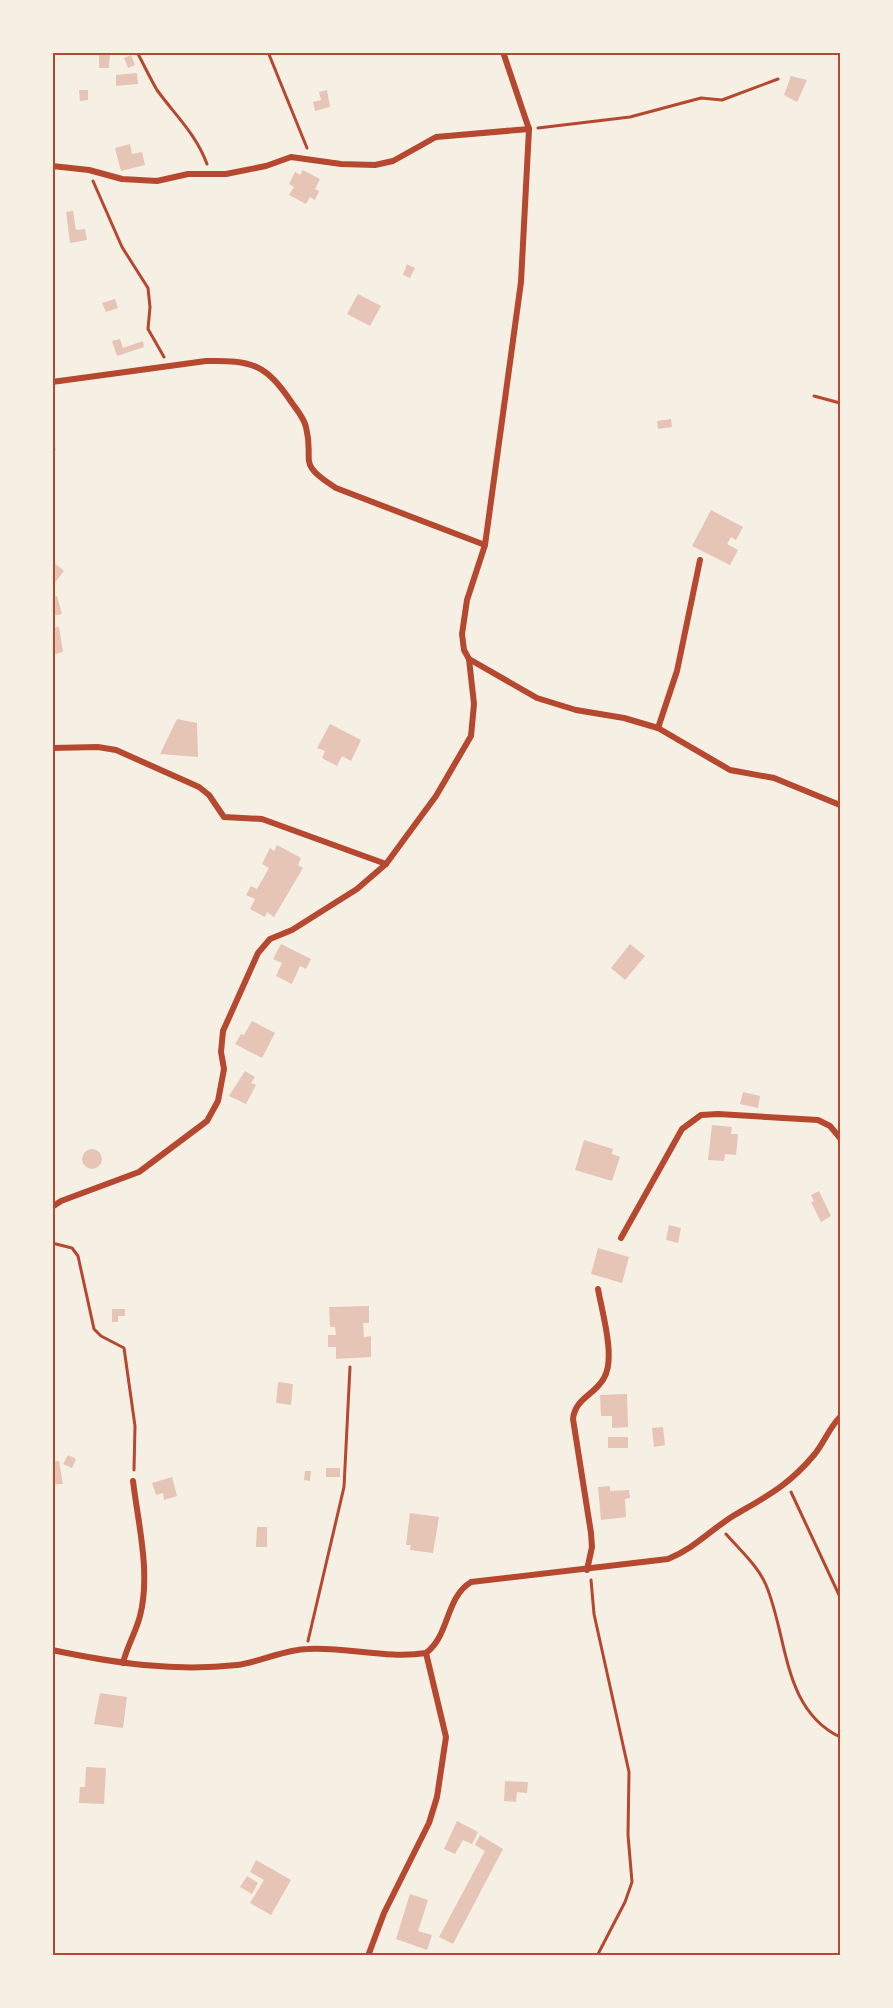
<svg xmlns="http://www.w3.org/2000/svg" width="893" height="2008" font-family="Georgia,serif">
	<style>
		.building { fill: #e6c5b7 }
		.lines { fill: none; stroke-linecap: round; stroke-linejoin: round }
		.path { stroke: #b5482f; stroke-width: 3 }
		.minor { stroke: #b5482f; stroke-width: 6 }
		.neatline { fill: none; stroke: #b5482f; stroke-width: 2 }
	</style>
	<rect width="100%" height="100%" fill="#f6efe4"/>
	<g class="building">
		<polygon points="99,53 110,53 109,68 99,68"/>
		<polygon points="131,55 135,65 128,68 124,58"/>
		<polygon points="137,73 138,84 116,86 116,75"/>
		<polygon points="791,76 807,80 797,102 784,95"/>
		<polygon points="79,90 88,90 88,100 80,101"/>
		<polygon points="327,90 330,107 315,111 313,102 321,100 319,92"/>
		<polygon points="130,144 132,154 142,152 145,165 121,171 115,148"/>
		<polygon points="303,170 320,179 315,189 319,191 315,200 310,197 306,204 289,195 294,187 289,184 295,172 300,175"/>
		<polygon points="73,211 76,230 85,229 87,240 70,243 66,212"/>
		<polygon points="407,264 415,268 410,278 403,275"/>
		<polygon points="358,294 381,306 370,326 347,314"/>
		<polygon points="115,299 118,308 106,312 102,303"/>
		<polygon points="120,339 123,348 143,341 144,347 117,356 112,341"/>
		<polygon points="671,419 672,427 658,429 657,421"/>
		<polygon points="52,429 56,451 52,451"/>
		<polygon points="711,510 743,527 736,540 731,537 727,544 738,550 730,565 692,546"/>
		<polygon points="52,561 64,571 54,584 52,582"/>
		<polygon points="57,596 62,614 52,616 52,597"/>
		<polygon points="59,627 63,652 52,655 52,628"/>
		<polygon points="177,719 197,723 198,757 160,754"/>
		<polygon points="330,724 361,740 351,761 342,756 337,766 322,758 325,751 317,748"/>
		<polygon points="277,845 301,858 298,865 303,868 274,917 267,912 265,917 250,909 255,899 246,895 251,886 257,889 269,868 262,864 270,848 274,851"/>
		<polygon points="281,944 311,959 306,969 300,966 292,984 276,976 282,963 273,959"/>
		<polygon points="630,944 645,956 625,980 611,968"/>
		<polygon points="252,1021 275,1033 262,1058 235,1044 241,1034 244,1035"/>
		<polygon points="245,1071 255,1077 251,1083 256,1085 246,1104 229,1096"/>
		<polygon points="743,1092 760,1096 758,1108 740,1104"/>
		<polygon points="712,1125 732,1127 731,1134 738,1134 736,1155 725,1154 724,1161 708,1160"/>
		<polygon points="584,1140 613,1149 612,1154 620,1157 612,1181 575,1170"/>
		<circle cx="92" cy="1159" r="10"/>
		<polygon points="819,1191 831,1216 821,1222 811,1202 814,1201 811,1195"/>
		<polygon points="669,1225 681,1228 678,1243 666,1240"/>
		<polygon points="598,1248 629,1257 622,1283 591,1274"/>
		<polygon points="369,1306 369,1323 363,1323 364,1337 371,1336 371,1357 336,1359 336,1347 328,1347 328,1335 336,1335 335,1327 330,1327 329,1307"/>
		<polygon points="112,1309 125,1309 125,1316 118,1316 118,1322 112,1322"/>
		<polygon points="278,1382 293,1384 291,1405 276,1403"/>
		<polygon points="627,1394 628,1427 612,1428 612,1416 601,1416 600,1395"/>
		<polygon points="663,1427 665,1445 654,1447 652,1428"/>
		<rect x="608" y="1437" width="20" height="11"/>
		<polygon points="68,1455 76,1459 72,1468 63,1464"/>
		<polygon points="52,1461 59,1461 63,1484 52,1484"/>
		<rect x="326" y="1468" width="14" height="9"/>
		<polygon points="305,1471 311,1471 310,1481 304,1480"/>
		<polygon points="172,1477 177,1496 164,1500 163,1493 156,1495 152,1483"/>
		<polygon points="610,1486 610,1491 629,1490 630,1498 625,1499 626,1517 601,1520 598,1487"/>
		<polygon points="410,1513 439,1517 433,1553 410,1550 411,1545 406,1545"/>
		<polygon points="257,1527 267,1527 267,1547 256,1547"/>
		<polygon points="100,1693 127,1697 123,1728 94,1724"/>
		<polygon points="86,1767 106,1768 104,1804 79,1803 80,1787 85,1787"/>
		<polygon points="505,1781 528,1782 527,1793 517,1792 516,1802 504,1801"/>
		<polygon points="457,1821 478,1832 472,1844 463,1840 455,1854 444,1849"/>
		<polygon points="480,1835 503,1849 453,1944 439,1937 485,1851 475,1845"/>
		<polygon points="256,1860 291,1880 271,1915 250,1903 264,1880 250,1872"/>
		<polygon points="247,1876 258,1883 252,1894 240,1887"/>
		<polygon points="410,1894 428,1900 418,1931 432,1935 427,1950 396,1939"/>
	</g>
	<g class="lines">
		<g class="path">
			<path d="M137,52C144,65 150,78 157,90C175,115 196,134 207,164"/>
			<polyline points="268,52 307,148"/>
			<polyline points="538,128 630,117 701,98 722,100 778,79"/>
			<polyline points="93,181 122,247 148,288 150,307 148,329 164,357"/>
			<polyline points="814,396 840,403"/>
			<polyline points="52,1243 72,1248 78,1256 94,1329 101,1336 124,1348 135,1426 134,1470"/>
			<polyline points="791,1492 840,1597"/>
			<path d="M726,1534C739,1549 758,1566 766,1585C788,1637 782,1709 840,1737"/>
			<polyline points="591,1580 594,1614 629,1772 628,1835 632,1882 625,1902 597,1956"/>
			<polyline points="308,1641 344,1487 350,1367"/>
		</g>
		<g class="minor">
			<polyline points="503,52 529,129 521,282 485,545 467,600 462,634 464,650 469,659 537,698 576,710 624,718 658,728 730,770 774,778 840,805"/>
			<polyline points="52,166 89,170 122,179 157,181 188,174 226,174 266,166 291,157 341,164 375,165 393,161 436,137 529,129"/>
			<path d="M52,382L206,361C252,360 266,364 292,403C297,410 304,418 306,427C315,463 295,462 336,488L485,545"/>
			<polyline points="658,728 677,671 700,560"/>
			<polyline points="52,748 98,747 116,750 199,787 209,795 224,817 262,819 386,864"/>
			<polyline points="52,1207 61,1201 139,1172 207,1121 218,1101 224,1069 221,1052 223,1031 258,953 270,939 292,930 357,889 386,864 436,796 471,736 474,704 469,659"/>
			<polyline points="621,1238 682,1129 701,1115 718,1114 818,1120 830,1126 840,1138"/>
			<path d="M587,1570L592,1547L591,1533L573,1419C575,1398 595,1395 604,1378C616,1358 602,1312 598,1289"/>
			<path d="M52,1650C114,1663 174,1672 237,1665C261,1662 285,1649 308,1649C348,1647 387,1659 426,1653C450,1635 445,1598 471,1582L668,1559C695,1548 709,1531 733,1516C767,1496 788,1486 814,1455C824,1443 829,1428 840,1417"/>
			<path d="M123,1663C127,1646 136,1632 140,1616C151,1573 138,1523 133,1481"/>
			<polyline points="368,1956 384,1913 429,1823 437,1797 446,1737 426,1653"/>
		</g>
	</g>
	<rect width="893" height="2008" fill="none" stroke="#f6efe4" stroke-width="108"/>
	<rect x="54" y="54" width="785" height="1900" class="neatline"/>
</svg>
